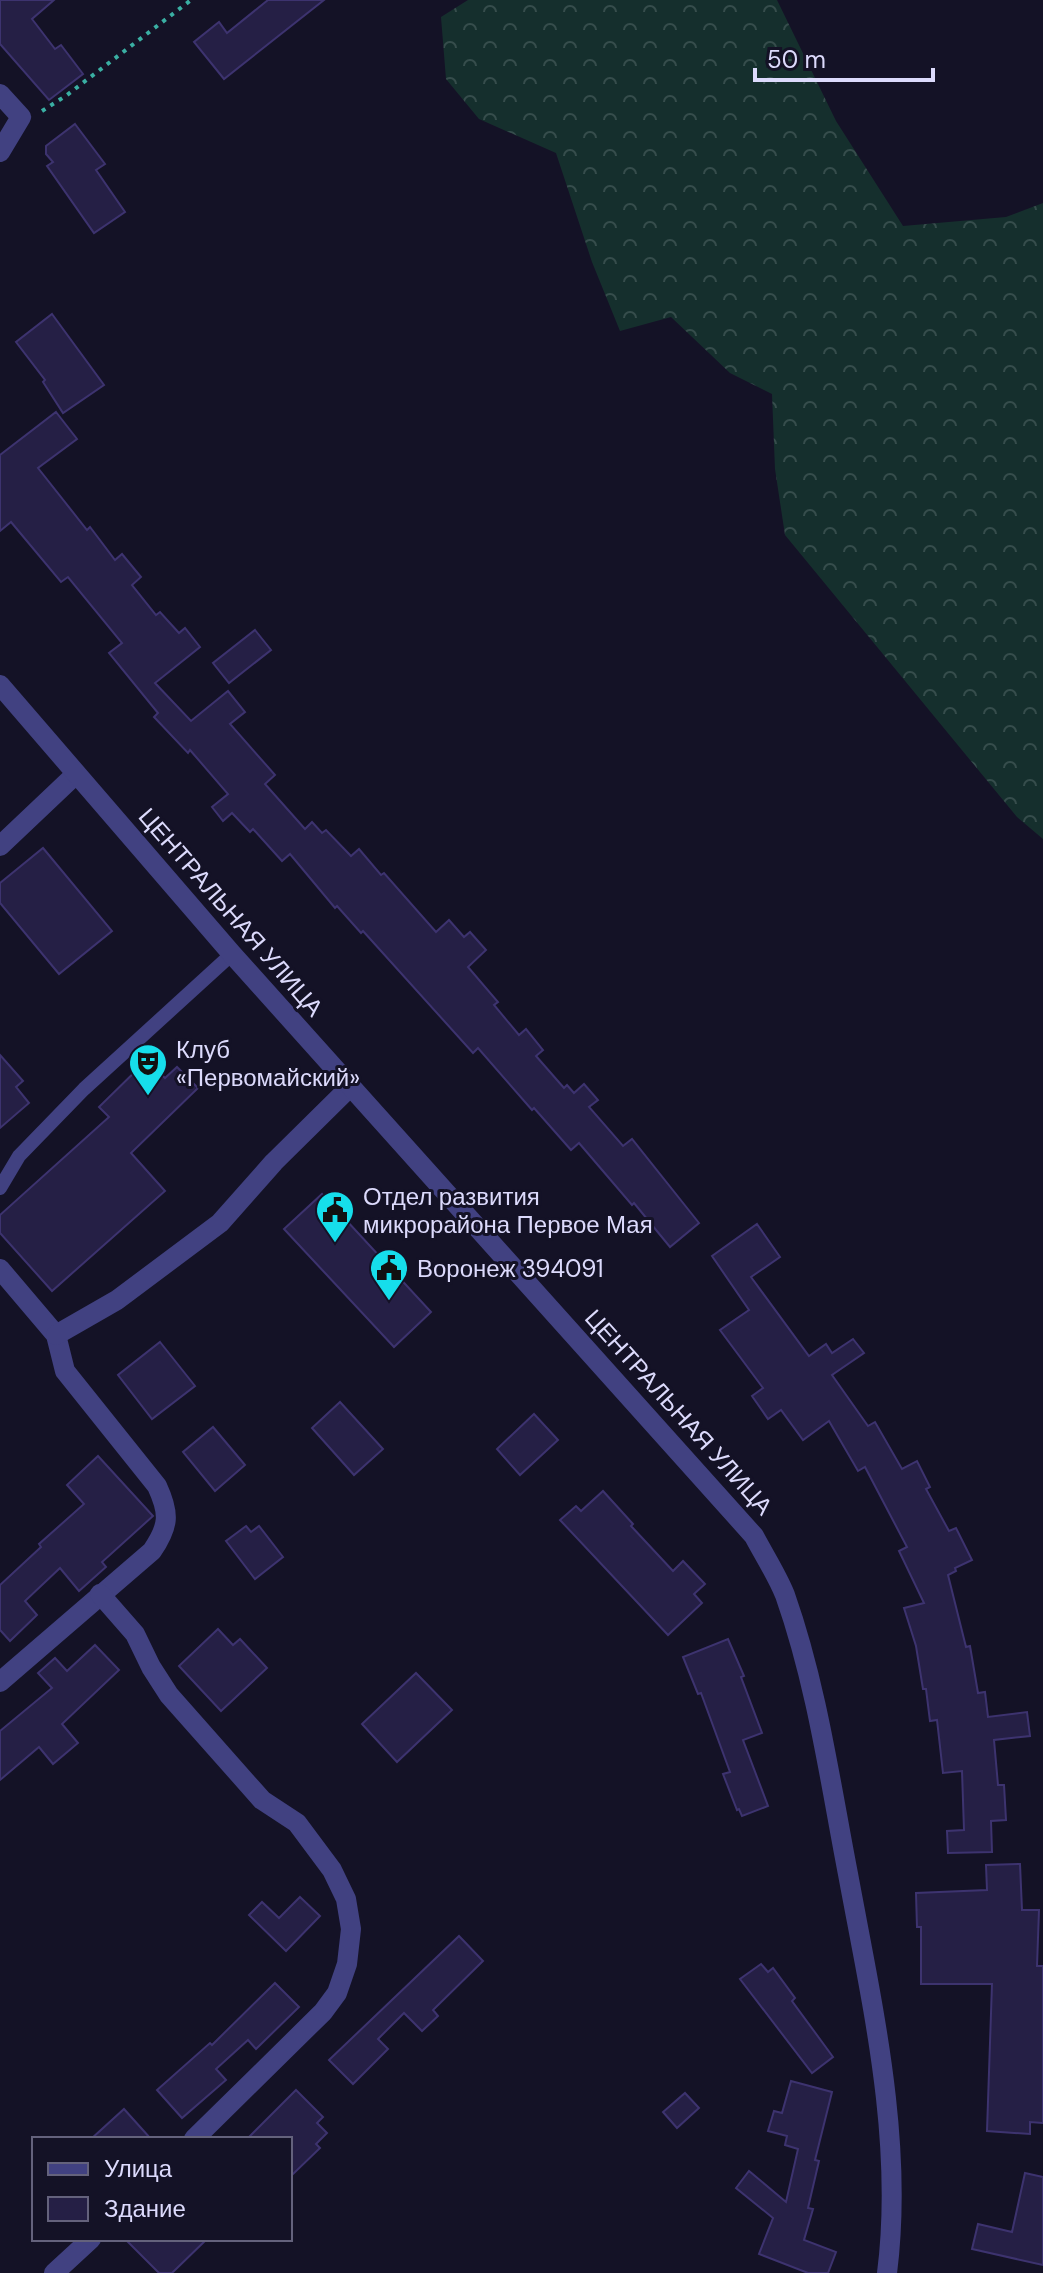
<svg xmlns="http://www.w3.org/2000/svg" width="1043" height="2273" font-family="'DM Sans',sans-serif">
	<style>
		.forest { fill: url(#forest-crowns) }
		.building { fill: #251f45; stroke: #3d336f; stroke-width: 2 }
		.lines { fill: none; stroke-linecap: round; stroke-linejoin: round }
		.path { stroke: #3aafa3; stroke-width: 4; stroke-dasharray: 4 6; stroke-linecap: butt }
		.service { stroke: #414181; stroke-width: 14 }
		.minor { stroke: #414181; stroke-width: 20 }
		.tertiary { stroke: #414181; stroke-width: 20 }
		.labels { text-anchor: middle; dominant-baseline: central; stroke-width: 6; stroke-linejoin: round; paint-order: stroke }
		.street-label { font-size: 24px; fill: #dcdafc; stroke: #141226 }
		.poi-label { font-size: 24px; fill: #dcdafc; stroke: #141226; text-anchor: start }
	</style>
	<defs>
		<pattern id="forest-crowns" width="20" height="18" patternUnits="userSpaceOnUse" patternTransform="scale(2)"><rect width="20" height="18" fill="#152f2d"/><path d="M2 6a3 3 0 1 1 6 0M12 15a3 3 0 1 1 6 0" fill="none" stroke="#364d4c"/></pattern>
	</defs>
	<rect width="100%" height="100%" fill="#141226"/>
	<polygon class="forest" points="468,0 777,0 836,121 903,226 1006,217 1043,203 1043,839 1017,817 785,535 775,469 772,394 730,373 671,317 620,331 592,262 556,153 479,119 446,79 441,17"/>
	<g class="building">
		<polygon points="0,0 54,0 32,19 55,49 61,45 83,74 49,100 0,44"/>
		<polygon points="268,0 324,0 224,79 194,42 219,22 227,33"/>
		<polygon points="75,124 105,164 96,170 125,212 94,233 47,166 53,162 46,154 46,146"/>
		<polygon points="52,314 104,385 63,413 43,382 45,380 16,342"/>
		<polygon points="56,412 77,439 38,468 87,530 90,527 115,560 122,554 141,577 132,585 156,615 160,612 179,633 185,628 200,647 155,683 191,721 228,691 245,712 230,724 275,775 265,784 305,829 312,822 322,833 326,830 351,856 359,849 381,875 384,873 436,932 449,920 464,937 470,932 486,950 468,967 498,1002 494,1005 519,1035 526,1029 543,1050 536,1056 564,1088 567,1085 574,1093 584,1084 598,1100 589,1107 623,1146 632,1139 699,1223 670,1247 634,1203 632,1205 579,1143 571,1150 534,1108 532,1110 478,1048 473,1053 363,931 361,933 337,906 335,908 290,854 282,861 253,829 250,832 232,813 223,821 212,807 228,794 190,750 188,753 154,717 158,713 109,653 122,643 68,577 61,582 11,522 0,531 0,455"/>
		<polygon points="255,630 271,650 229,683 213,663"/>
		<polygon points="43,848 112,931 59,974 0,903 0,883"/>
		<polygon points="0,1055 23,1081 16,1087 29,1103 0,1128"/>
		<polygon points="147,1060 165,1078 177,1067 198,1088 131,1153 165,1191 52,1291 0,1233 0,1215 109,1117 99,1107"/>
		<polygon points="322,1194 431,1312 394,1347 284,1229"/>
		<polygon points="757,1224 780,1257 751,1277 809,1356 826,1344 832,1353 853,1339 864,1353 832,1375 868,1426 875,1422 902,1469 917,1461 930,1487 926,1489 949,1531 956,1528 972,1560 955,1568 956,1571 948,1575 966,1647 970,1646 978,1693 985,1692 988,1717 1027,1712 1030,1736 994,1740 998,1785 1004,1785 1006,1820 991,1821 992,1852 948,1853 947,1831 964,1830 962,1771 943,1773 937,1720 930,1721 926,1689 923,1689 916,1646 904,1608 924,1603 899,1551 907,1547 865,1467 858,1471 829,1421 803,1440 781,1410 768,1419 752,1396 763,1388 720,1330 749,1310 712,1256"/>
		<polygon points="160,1342 195,1386 152,1419 118,1375"/>
		<polygon points="340,1402 383,1449 354,1475 312,1428"/>
		<polygon points="534,1414 558,1440 520,1475 497,1449"/>
		<polygon points="213,1427 245,1465 215,1491 183,1452"/>
		<polygon points="98,1456 153,1516 102,1562 106,1567 79,1591 60,1568 25,1601 37,1615 10,1641 0,1630 0,1585 41,1547 39,1544 84,1504 67,1485"/>
		<polygon points="603,1491 633,1524 631,1526 673,1571 683,1561 705,1584 694,1594 702,1603 668,1635 560,1520 576,1506 581,1511"/>
		<polygon points="246,1526 251,1532 259,1526 283,1557 255,1579 226,1541"/>
		<polygon points="218,1629 233,1645 240,1639 267,1668 221,1711 179,1666"/>
		<polygon points="728,1639 744,1676 741,1677 762,1733 743,1740 768,1806 742,1816 739,1809 737,1810 723,1774 730,1772 701,1693 698,1694 683,1657"/>
		<polygon points="95,1645 119,1670 62,1724 78,1743 53,1764 39,1747 0,1780 0,1731 52,1688 38,1673 55,1658 67,1671"/>
		<polygon points="416,1673 452,1710 397,1762 362,1724"/>
		<polygon points="1020,1864 1022,1910 1039,1910 1037,1966 1043,1966 1043,2123 1030,2122 1030,2134 987,2131 992,1984 921,1984 921,1927 917,1927 916,1893 987,1890 986,1865"/>
		<polygon points="300,1897 320,1916 286,1951 249,1915 262,1902 279,1918"/>
		<polygon points="459,1936 483,1961 433,2010 438,2016 422,2031 404,2013 378,2039 388,2049 353,2084 329,2060"/>
		<polygon points="761,1964 768,1972 773,1968 795,1998 792,2001 833,2057 812,2073 740,1979"/>
		<polygon points="275,1983 299,2007 256,2049 248,2040 216,2069 226,2080 182,2118 157,2090 210,2043 212,2045"/>
		<polygon points="791,2081 832,2092 815,2160 819,2161 808,2208 813,2209 804,2240 836,2252 828,2273 808,2273 759,2254 773,2218 736,2188 749,2171 786,2202 798,2149 785,2145 787,2136 768,2131 774,2111 782,2113"/>
		<polygon points="296,2090 323,2117 317,2123 327,2133 316,2144 320,2148 290,2177 290,2139 247,2139"/>
		<polygon points="685,2093 699,2108 677,2128 663,2112"/>
		<polygon points="124,2109 151,2139 91,2139"/>
		<polygon points="1025,2173 1043,2177 1043,2265 972,2249 978,2224 1012,2232"/>
		<polygon points="125,2239 207,2239 172,2273 159,2273"/>
	</g>
	<g class="lines">
		<polyline class="path" points="42,111 67,95 191,0"/>
		<polyline class="service" points="0,1188 19,1156 84,1089 232,954"/>
		<g class="minor">
			<polyline points="0,94 21,117 0,152"/>
			<polyline points="0,846 76,774"/>
			<path d="M0,1269L56,1335L65,1371L157,1486C170,1514 169,1526 152,1551L0,1682"/>
			<polyline points="56,1335 117,1300 220,1223 274,1162 351,1086"/>
			<polyline points="100,1594 135,1634 151,1667 169,1695 262,1800 297,1823 332,1870 346,1899 351,1929 347,1964 337,1993 323,2012 194,2139"/>
			<polyline points="54,2273 91,2239"/>
		</g>
		<path class="tertiary" d="M0,685L232,954L754,1536C764,1555 777,1575 785,1595C817,1686 830,1781 848,1874C872,2004 904,2141 887,2273"/>
	</g>
	<defs>
		<symbol id="theatre-pin" viewBox="-11 -11 22 30"><path d="M0 17L-7.5 6A9.5 9.5 0 1 1 7.5 6Z" fill="#16deeb" stroke="#141226"/><path d="M-5-5.5Q0-4 5-5.5V0Q5 5 0 6Q-5 5-5 0ZM-3.3-2.5H-1v1.5H-3.3ZM1-2.5H3.3v1.5H1ZM-2.8 1Q0 5.5 2.8 1Z" fill="#111"/></symbol>
		<symbol id="civic-pin" viewBox="-11 -11 22 30"><path d="M0 17L-7.5 6A9.5 9.5 0 1 1 7.5 6Z" fill="#16deeb" stroke="#141226"/><path d="M-.6-6.5H3V-4.5H.6V-3L4-1V1h2V6H-6V1h2V-1L-.6-3ZM-1.2 2.5V6h2.4V2.5Z" fill="#111"/></symbol>
	</defs>
	<g fill-rule="evenodd">
		<use href="#theatre-pin" x="126" y="1041" width="44" height="60"/>
		<use href="#civic-pin" x="313" y="1188" width="44" height="60"/>
		<use href="#civic-pin" x="367" y="1246" width="44" height="60"/>
	</g>
	<g class="labels">
		<g class="street-label">
			<text transform="translate(231 912) rotate(49)">ЦЕНТРАЛЬНАЯ УЛИЦА</text>
			<text transform="translate(679 1412) rotate(48)">ЦЕНТРАЛЬНАЯ УЛИЦА</text>
		</g>
		<g class="poi-label">
			<text x="176" y="1049">Клуб<tspan x="176" dy="28">«Первомайский»</tspan></text>
			<text x="363" y="1196">Отдел развития<tspan x="363" dy="28">микрорайона Первое Мая</tspan></text>
			<text x="417" y="1268">Воронеж 394091</text>
		</g>
	</g>
	<rect x="32" y="2137" width="260" height="104" fill="#141226" stroke="#64627c" stroke-width="2"/>
	<rect x="48" y="2163" width="40" height="12" fill="#414181" stroke="#64627c" stroke-width="2"/>
	<text x="104" y="2177" font-size="24" fill="#dcdafc">Улица</text>
	<rect x="48" y="2197" width="40" height="24" fill="#251f45" stroke="#64627c" stroke-width="2"/>
	<text x="104" y="2217" font-size="24" fill="#dcdafc">Здание</text>
	<path d="M755 68v12h178v-12" fill="none" stroke="#dcdafc" stroke-width="4"/>
	<text x="767" y="68" font-size="24" fill="#dcdafc" stroke="#141226" stroke-width="6" paint-order="stroke">50 m</text>
</svg>
